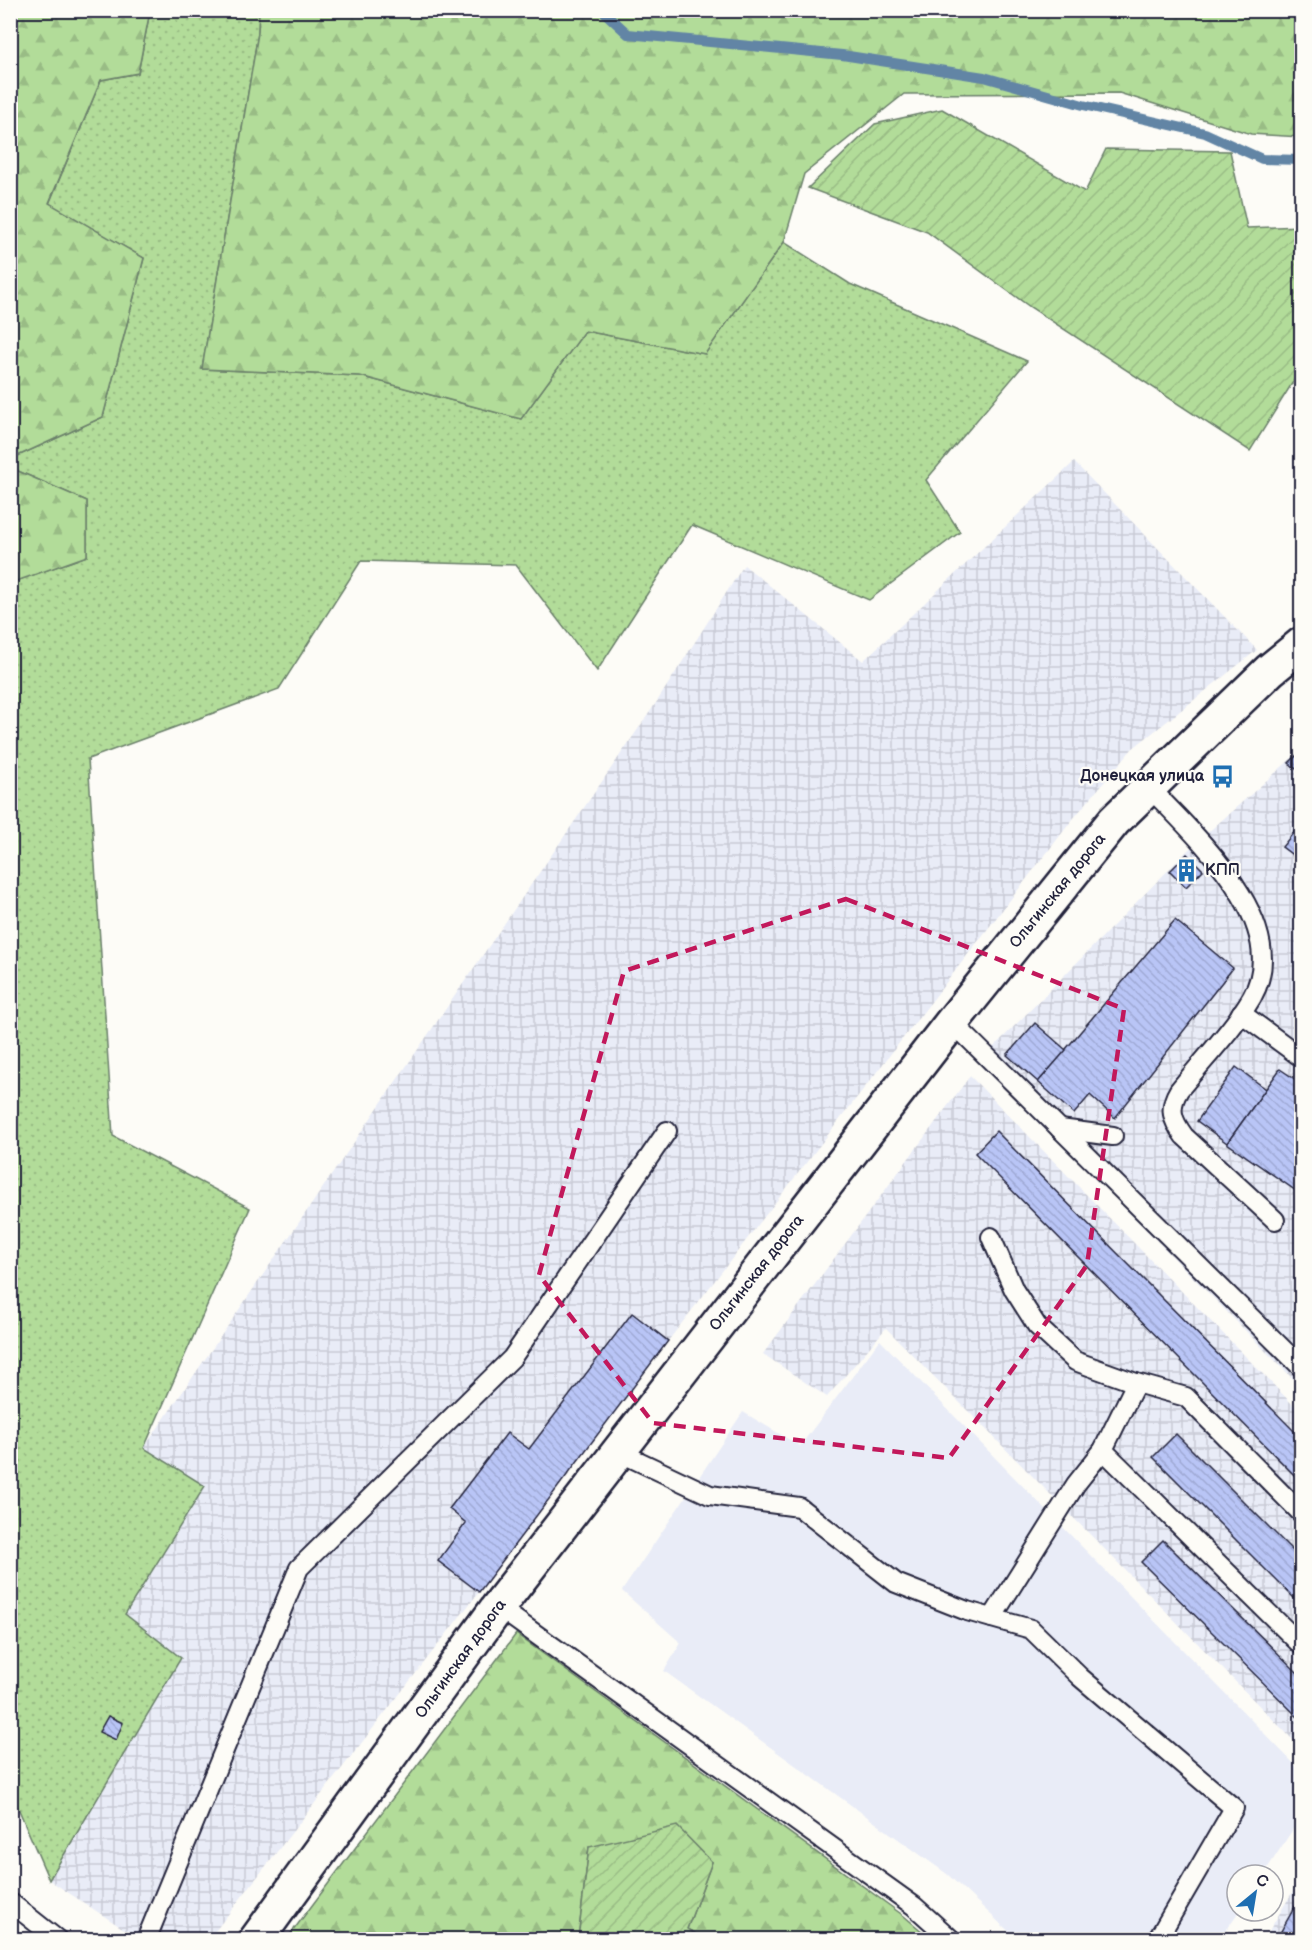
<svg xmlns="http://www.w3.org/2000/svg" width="1312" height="1950" font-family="'Balsamiq Sans',sans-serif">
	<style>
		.built { fill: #e9ecf7 }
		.industrial { fill: url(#industrial-grid) }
		.grass { fill: url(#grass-dots); stroke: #6a7f6a; stroke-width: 1.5 }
		.forest { fill: url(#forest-firs); stroke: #6a7f6a; stroke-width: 1.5 }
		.garden { fill: url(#garden-furrows); stroke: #6a7f6a; stroke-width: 1.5 }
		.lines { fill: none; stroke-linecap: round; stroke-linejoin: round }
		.stream { stroke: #6285a5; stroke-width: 10 }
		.building { fill: url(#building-back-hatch); stroke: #22223b; stroke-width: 1.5 }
		.service-casing { stroke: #22223b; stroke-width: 22 }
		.tertiary-casing { stroke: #22223b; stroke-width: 38 }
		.service { stroke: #fdfcf7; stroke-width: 18 }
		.tertiary { stroke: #fdfcf7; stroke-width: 33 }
		.marked { fill: none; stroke: #c2185b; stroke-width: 4.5; stroke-dasharray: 12 8; stroke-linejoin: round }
		.labels { text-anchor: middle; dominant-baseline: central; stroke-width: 4.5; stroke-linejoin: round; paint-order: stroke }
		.poi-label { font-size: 16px; font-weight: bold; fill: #22223b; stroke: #fdfcf7; text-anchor: end }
		.street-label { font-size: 16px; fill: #22223b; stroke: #fdfcf7 }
	</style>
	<defs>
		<pattern id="industrial-grid" width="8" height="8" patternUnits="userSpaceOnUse" patternTransform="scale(1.5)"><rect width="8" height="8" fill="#e9ecf7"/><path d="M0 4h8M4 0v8" fill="none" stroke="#c8cad5"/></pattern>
		<pattern id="grass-dots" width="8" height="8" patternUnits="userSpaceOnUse" patternTransform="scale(1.5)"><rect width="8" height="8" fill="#b2dc99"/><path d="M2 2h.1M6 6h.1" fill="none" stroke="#99bc85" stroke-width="1.8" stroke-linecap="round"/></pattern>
		<pattern id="forest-firs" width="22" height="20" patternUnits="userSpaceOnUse" patternTransform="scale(1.5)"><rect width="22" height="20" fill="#b2dc99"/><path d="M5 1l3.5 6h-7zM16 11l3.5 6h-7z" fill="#99bc85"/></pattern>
		<pattern id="garden-furrows" width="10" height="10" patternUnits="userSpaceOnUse" patternTransform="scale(1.5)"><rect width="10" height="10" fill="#b2dc99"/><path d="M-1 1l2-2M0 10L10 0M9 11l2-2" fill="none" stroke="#99bc85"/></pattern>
		<pattern id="building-back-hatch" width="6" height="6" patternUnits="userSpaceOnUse" patternTransform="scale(1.5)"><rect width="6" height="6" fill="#b9c5f6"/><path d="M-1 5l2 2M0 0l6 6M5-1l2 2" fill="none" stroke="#9fa9d4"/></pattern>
	</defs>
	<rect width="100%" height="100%" fill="#fdfcf7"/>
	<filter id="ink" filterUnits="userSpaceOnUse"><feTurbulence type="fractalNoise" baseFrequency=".0167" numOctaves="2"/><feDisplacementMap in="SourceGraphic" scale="12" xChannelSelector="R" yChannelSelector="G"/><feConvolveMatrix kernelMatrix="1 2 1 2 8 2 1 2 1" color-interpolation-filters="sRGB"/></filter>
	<g filter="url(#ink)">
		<polygon class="built" points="880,1340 1301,1771 1301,1817 1263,1875 1237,1875 1237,1911 1239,1911 1220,1939 1017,1939 947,1874 664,1671 681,1643 622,1591 743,1412 800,1446"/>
		<g class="industrial">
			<polygon points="1074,462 1257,650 1132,749 1073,819 668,1341 479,1592 209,1939 139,1939 49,1880 181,1658 125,1615 205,1486 144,1448 658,700 744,565 863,661"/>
			<polygon points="1301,750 1301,1387 980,1061 1187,851"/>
			<polygon points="970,1076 1301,1413 1301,1748 886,1328 827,1397 763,1354"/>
			<polygon points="1301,1878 1301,1939 1264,1939"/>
		</g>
		<polygon class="grass" points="150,11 259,11 258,33 202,369 360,376 521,419 585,331 705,354 784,242 850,284 1027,361 926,480 960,532 869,600 692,525 597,671 516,565 361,561 279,689 88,759 113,1136 250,1208 144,1448 205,1486 125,1614 181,1658 49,1880 10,1789 10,583 87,556 87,501 11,468 11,459 103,417 144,258 49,204 101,80 138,73"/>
		<g class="forest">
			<polygon points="10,11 150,11 138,73 101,80 49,203 144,258 103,417 11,459"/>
			<polygon points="259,11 1301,11 1301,137 1251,134 1119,93 904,94 804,174 784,242 705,354 585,331 521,419 360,376 202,369 258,33"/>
			<polygon points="11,468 87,501 87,556 11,583"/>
			<polygon points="516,1634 904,1916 931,1939 705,1939 687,1929 712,1862 589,1847 578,1939 286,1940"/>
		</g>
		<g class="garden">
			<polygon points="942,109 1085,192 1106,149 1230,151 1247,228 1301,226 1301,369 1250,451 1030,307 927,232 808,188 875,124"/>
			<polygon points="677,1826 712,1862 687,1929 705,1939 578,1939 589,1847"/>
		</g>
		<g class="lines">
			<polyline class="stream" points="602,10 628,34 842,55 984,77 1083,105 1205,133 1262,159 1302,160"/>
		</g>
		<g class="building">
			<polygon points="1302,750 1302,774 1289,763"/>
			<polygon points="1302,822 1302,862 1282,847"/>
			<polygon points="1187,854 1203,870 1186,887 1170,871"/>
			<polygon points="1175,920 1233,968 1115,1118 1090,1095 1074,1114 1038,1082"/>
			<polygon points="1035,1023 1066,1050 1038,1082 1007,1055"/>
			<polygon points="1236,1067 1266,1089 1227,1143 1197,1121"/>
			<polygon points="1280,1069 1302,1084 1302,1195 1227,1143"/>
			<polygon points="996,1131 1302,1439 1302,1483 975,1153"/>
			<polygon points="632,1313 668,1341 479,1592 438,1561 466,1523 449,1509 507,1433 529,1449"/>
			<polygon points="1176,1434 1302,1560 1302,1606 1153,1457"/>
			<polygon points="1163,1540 1302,1677 1302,1721 1141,1562"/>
			<polygon points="108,1716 123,1723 116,1740 99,1732"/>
			<polygon points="1302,1894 1302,1940 1276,1940"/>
		</g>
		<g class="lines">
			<defs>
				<g id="service">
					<path d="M1148,786C1193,834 1294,923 1252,997C1233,1030 1203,1060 1179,1090C1168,1108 1172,1120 1184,1136L1275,1220"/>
					<polyline points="1241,1013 1302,1058"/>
					<polyline points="952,1022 1302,1368"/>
					<polyline points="1060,1129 1113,1136"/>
					<polyline points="991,1237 1014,1290 1037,1326 1075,1361 1136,1383 1186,1397 1302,1514"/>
					<polyline points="1103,1450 1302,1646"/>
					<polyline points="619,1452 710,1495 799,1507 896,1583 967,1611 1031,1629 1080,1677 1234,1808 1157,1940"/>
					<polyline points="498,1607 914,1906 952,1940"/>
					<polyline points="992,1618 1076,1484 1103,1450 1136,1383"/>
					<polyline points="10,1902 58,1940"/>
					<polyline points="146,1940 299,1568 512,1358 667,1131"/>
				</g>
				<polyline id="tertiary" points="256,1940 498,1607 952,1022 1114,821 1270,670 1302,644"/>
			</defs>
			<use href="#service" class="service-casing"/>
			<use href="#tertiary" class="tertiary-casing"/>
			<use href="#service" class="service"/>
			<use href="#tertiary" class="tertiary"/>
		</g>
	</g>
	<path class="marked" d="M846,899L1124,1009L1087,1265L949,1458L653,1423L539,1275L624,971Z"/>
	<defs>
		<symbol id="bus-bare" viewBox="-9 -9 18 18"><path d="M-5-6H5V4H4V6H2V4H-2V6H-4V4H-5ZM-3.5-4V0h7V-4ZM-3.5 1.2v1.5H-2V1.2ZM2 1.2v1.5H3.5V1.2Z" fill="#1f6fb2" stroke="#fdfcf7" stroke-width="2.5" paint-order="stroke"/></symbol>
		<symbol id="building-bare" viewBox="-9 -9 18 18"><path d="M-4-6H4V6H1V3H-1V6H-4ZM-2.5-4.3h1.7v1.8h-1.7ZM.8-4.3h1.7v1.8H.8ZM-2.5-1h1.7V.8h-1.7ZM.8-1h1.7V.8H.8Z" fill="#1f6fb2" stroke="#fdfcf7" stroke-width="2.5" paint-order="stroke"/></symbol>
	</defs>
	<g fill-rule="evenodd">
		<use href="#bus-bare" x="1206" y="760" width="33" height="33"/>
		<use href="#building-bare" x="1170" y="854" width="33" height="33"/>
	</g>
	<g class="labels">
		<g class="poi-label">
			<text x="1204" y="776">Донецкая улица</text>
			<text x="1205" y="870" text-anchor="start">КПП</text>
		</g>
		<g class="street-label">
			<text transform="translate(1058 891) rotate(-51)">Ольгинская дорога</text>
			<text transform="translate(757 1273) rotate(-52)">Ольгинская дорога</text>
			<text transform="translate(461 1659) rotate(-54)">Ольгинская дорога</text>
		</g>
	</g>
	<rect width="1312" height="1950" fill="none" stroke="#fdfcf7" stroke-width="36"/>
	<rect x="18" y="18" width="1276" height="1914" fill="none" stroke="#22223b" stroke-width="2" filter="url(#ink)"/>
	<g transform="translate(1255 1893) rotate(30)"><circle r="28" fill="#fdfcf7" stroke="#a5a5ac" stroke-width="1.5"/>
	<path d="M0-4.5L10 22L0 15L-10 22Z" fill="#1f6fb2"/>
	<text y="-9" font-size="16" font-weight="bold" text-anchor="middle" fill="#22223b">С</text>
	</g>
</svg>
